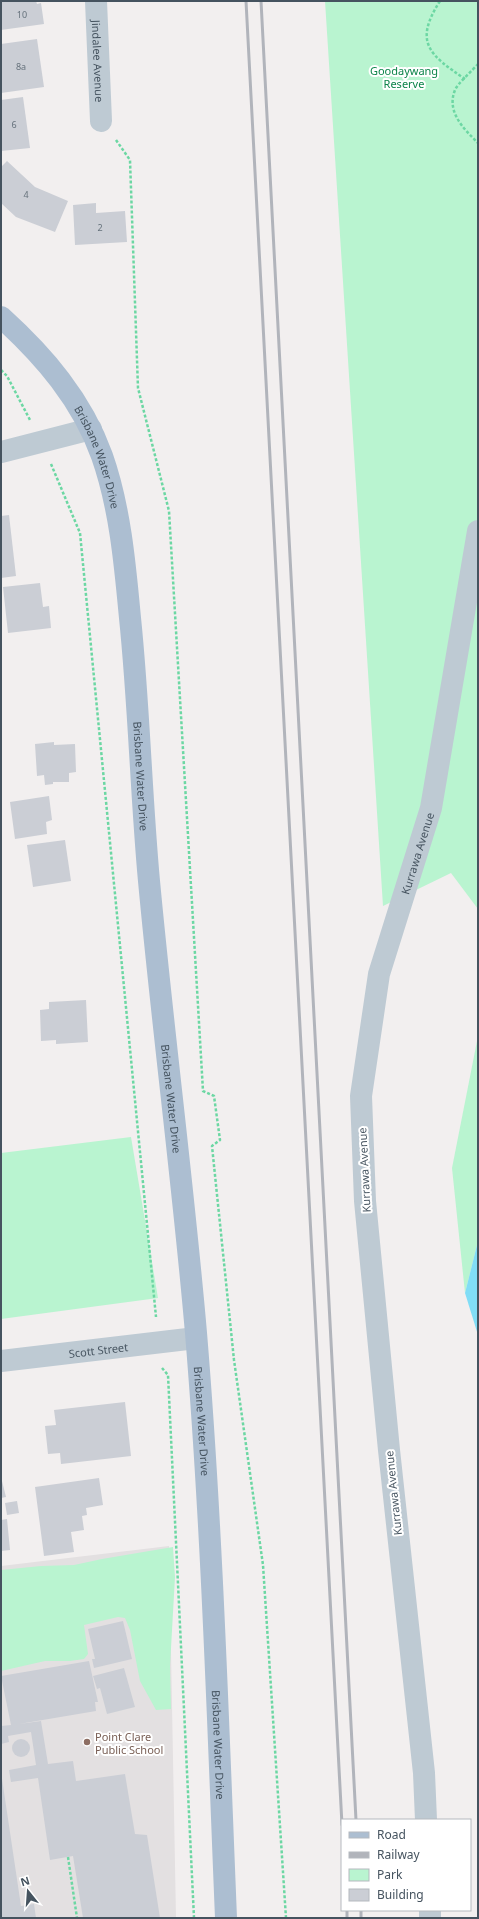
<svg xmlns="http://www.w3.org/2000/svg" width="479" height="1919" font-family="'Noto Sans',sans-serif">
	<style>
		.education { fill: #e3e0e1 }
		.green { fill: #b9f4d0 }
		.water { fill: #81ddf6 }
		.building { fill: #cbced5 }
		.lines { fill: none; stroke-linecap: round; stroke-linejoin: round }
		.path { stroke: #6cd7a3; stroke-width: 2.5; stroke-dasharray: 3 2; stroke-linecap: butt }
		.minor { stroke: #becad3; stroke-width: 22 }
		.major { stroke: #acbed1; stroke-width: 22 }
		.rail { stroke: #b1b4bb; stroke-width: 3 }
		.education-dot { fill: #8d6e63; stroke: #fff; stroke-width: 1.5 }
		.labels { text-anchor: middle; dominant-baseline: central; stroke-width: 4; stroke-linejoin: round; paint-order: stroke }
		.number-label { font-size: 9px; fill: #66727c }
		.street-label { font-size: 11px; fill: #45535f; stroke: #fff }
		.park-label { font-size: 11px; fill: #0c8449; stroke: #fff }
		.education-label { font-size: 11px; fill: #785e54; stroke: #fff; text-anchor: start }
	</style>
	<rect width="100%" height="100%" fill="#f2efef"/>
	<polygon class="education" points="169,1546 176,1918 1,1918 1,1566"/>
	<g class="green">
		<polygon points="325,1 478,1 478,909 451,873 383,906"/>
		<polygon points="478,1036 478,1241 465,1293 452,1168"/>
		<polygon points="131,1137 158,1298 1,1319 1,1153"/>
		<polygon points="173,1547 175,1577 170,1666 171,1709 156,1710 140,1681 130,1630 125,1618 118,1617 84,1625 88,1654 84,1659 70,1661 45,1661 1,1671 1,1570 41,1566 74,1565 102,1559"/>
	</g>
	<polygon class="water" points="478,1241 478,1335 465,1293"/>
	<g class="building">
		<polygon points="1,1 36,1 37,4 41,3 44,24 1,30"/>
		<polygon points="37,39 44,87 1,93 1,44"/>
		<polygon points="23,97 30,148 1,151 1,100"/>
		<polygon points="7,161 35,187 68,201 55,232 16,217 1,203 1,167"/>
		<polygon points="96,203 96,213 125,211 127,242 75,245 73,205"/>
		<polygon points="9,515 16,576 1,578 1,516"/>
		<polygon points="40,583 43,607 49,606 51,628 8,633 3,587"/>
		<polygon points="54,742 54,745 75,744 76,772 69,773 69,782 53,782 53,784 45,785 44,775 37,776 35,744"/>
		<polygon points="49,796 52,820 46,822 47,834 15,839 10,802"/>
		<polygon points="65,840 71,881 33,887 27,845"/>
		<polygon points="86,1000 88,1042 56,1044 56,1040 41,1041 40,1010 49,1009 49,1002"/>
		<polygon points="125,1402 131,1456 61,1464 60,1453 48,1454 45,1426 56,1425 54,1410"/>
		<polygon points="1,1477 6,1497 1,1498"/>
		<polygon points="99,1478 103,1505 86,1508 87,1515 82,1516 84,1530 71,1532 74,1552 44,1556 35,1487"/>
		<polygon points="17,1501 19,1513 7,1515 5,1503"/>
		<polygon points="7,1519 10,1550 1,1551 1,1520"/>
		<polygon points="123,1621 132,1659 94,1668 92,1659 95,1659 88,1629"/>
		<polygon points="89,1661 98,1702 95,1702 96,1711 19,1724 41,1721 48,1764 73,1761 76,1781 125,1774 135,1834 147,1835 160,1918 83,1918 73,1856 50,1860 38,1778 11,1782 9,1770 36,1765 31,1732 8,1736 9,1742 1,1744 1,1726 11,1725 1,1676"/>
		<polygon points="124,1668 135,1707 107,1714 100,1688 97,1689 93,1676"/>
		<circle cx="21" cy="1748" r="9"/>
		<polygon points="1,1772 21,1906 34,1904 36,1918 1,1918"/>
	</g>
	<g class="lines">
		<g class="path">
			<path d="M440,1C413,43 430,55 465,79"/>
			<path d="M478,64C472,71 458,83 455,90C446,112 464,129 478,143"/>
			<polyline points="116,140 130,160 138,388 169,511 203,1091 214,1096 220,1140 212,1146 234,1360 263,1565 286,1918"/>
			<polyline points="1,370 7,376 30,420"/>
			<polyline points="51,464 80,533 156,1317"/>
			<polyline points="162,1368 168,1375 194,1918"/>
			<polyline points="68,1857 77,1918"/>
		</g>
		<g class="minor">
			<path id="s1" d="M96,1L101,121"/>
			<polyline points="1,452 91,429"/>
			<path id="s2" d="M1,1361L196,1338"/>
			<path id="s3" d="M426,1820L424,1773L389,1450L365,1201L361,1096L379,974L431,808L478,531"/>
			<polyline points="430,1910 430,1918"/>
		</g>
		<path class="major" id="s4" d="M1,317C44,356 82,400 102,456C120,507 125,564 130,618C139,705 141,794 149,881C163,1032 183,1182 196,1333C212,1527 218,1723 226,1918"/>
		<g class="rail">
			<polyline points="246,1 342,1825"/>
			<polyline points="261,1 356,1820"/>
			<polyline points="347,1910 347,1918"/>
			<polyline points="361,1910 361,1918"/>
		</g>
	</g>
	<circle class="education-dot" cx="87" cy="1742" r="4"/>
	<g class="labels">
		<g class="number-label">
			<text x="22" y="14">10</text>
			<text x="21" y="66">8a</text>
			<text x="14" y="124">6</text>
			<text x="26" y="194">4</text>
			<text x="100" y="227">2</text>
		</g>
		<g class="street-label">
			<text stroke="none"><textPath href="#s1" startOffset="60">Jindalee Avenue</textPath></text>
			<text stroke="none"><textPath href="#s4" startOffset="173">Brisbane Water Drive</textPath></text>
			<text stroke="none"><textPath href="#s4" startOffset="497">Brisbane Water Drive</textPath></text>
			<text stroke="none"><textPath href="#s3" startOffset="977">Kurrawa Avenue</textPath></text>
			<text stroke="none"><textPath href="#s4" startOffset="821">Brisbane Water Drive</textPath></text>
			<text transform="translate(364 1170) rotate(-93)">Kurrawa Avenue</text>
			<text stroke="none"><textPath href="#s2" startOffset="98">Scott Street</textPath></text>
			<text stroke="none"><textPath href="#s4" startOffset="1145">Brisbane Water Drive</textPath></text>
			<text transform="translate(393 1493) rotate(-96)">Kurrawa Avenue</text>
			<text stroke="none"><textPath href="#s4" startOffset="1469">Brisbane Water Drive</textPath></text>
		</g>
		<g class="park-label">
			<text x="404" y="70">Goodaywang<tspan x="404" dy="13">Reserve</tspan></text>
		</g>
		<g class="education-label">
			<text x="95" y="1736">Point Clare<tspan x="95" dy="13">Public School</tspan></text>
		</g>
	</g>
	<rect width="479" height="1919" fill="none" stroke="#45535f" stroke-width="4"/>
	<rect x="341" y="1819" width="130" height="92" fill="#ffffff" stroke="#b5babf"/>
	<rect x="349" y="1832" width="20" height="6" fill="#acbed1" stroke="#b5babf"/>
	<text x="377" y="1839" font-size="12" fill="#45535f">Road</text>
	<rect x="349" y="1852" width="20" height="6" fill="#b1b4bb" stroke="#b5babf"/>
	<text x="377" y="1859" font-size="12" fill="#45535f">Railway</text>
	<rect x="349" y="1869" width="20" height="12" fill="#b9f4d0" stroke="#b5babf"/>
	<text x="377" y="1879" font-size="12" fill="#45535f">Park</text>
	<rect x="349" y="1889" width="20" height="12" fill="#cbced5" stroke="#b5babf"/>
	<text x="377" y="1899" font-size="12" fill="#45535f">Building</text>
	<g transform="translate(28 1891) rotate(343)" stroke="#ffffff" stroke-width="3" paint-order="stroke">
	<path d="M0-3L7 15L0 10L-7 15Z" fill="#45535f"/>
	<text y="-6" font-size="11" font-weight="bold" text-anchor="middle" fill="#45535f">N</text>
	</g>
</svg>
